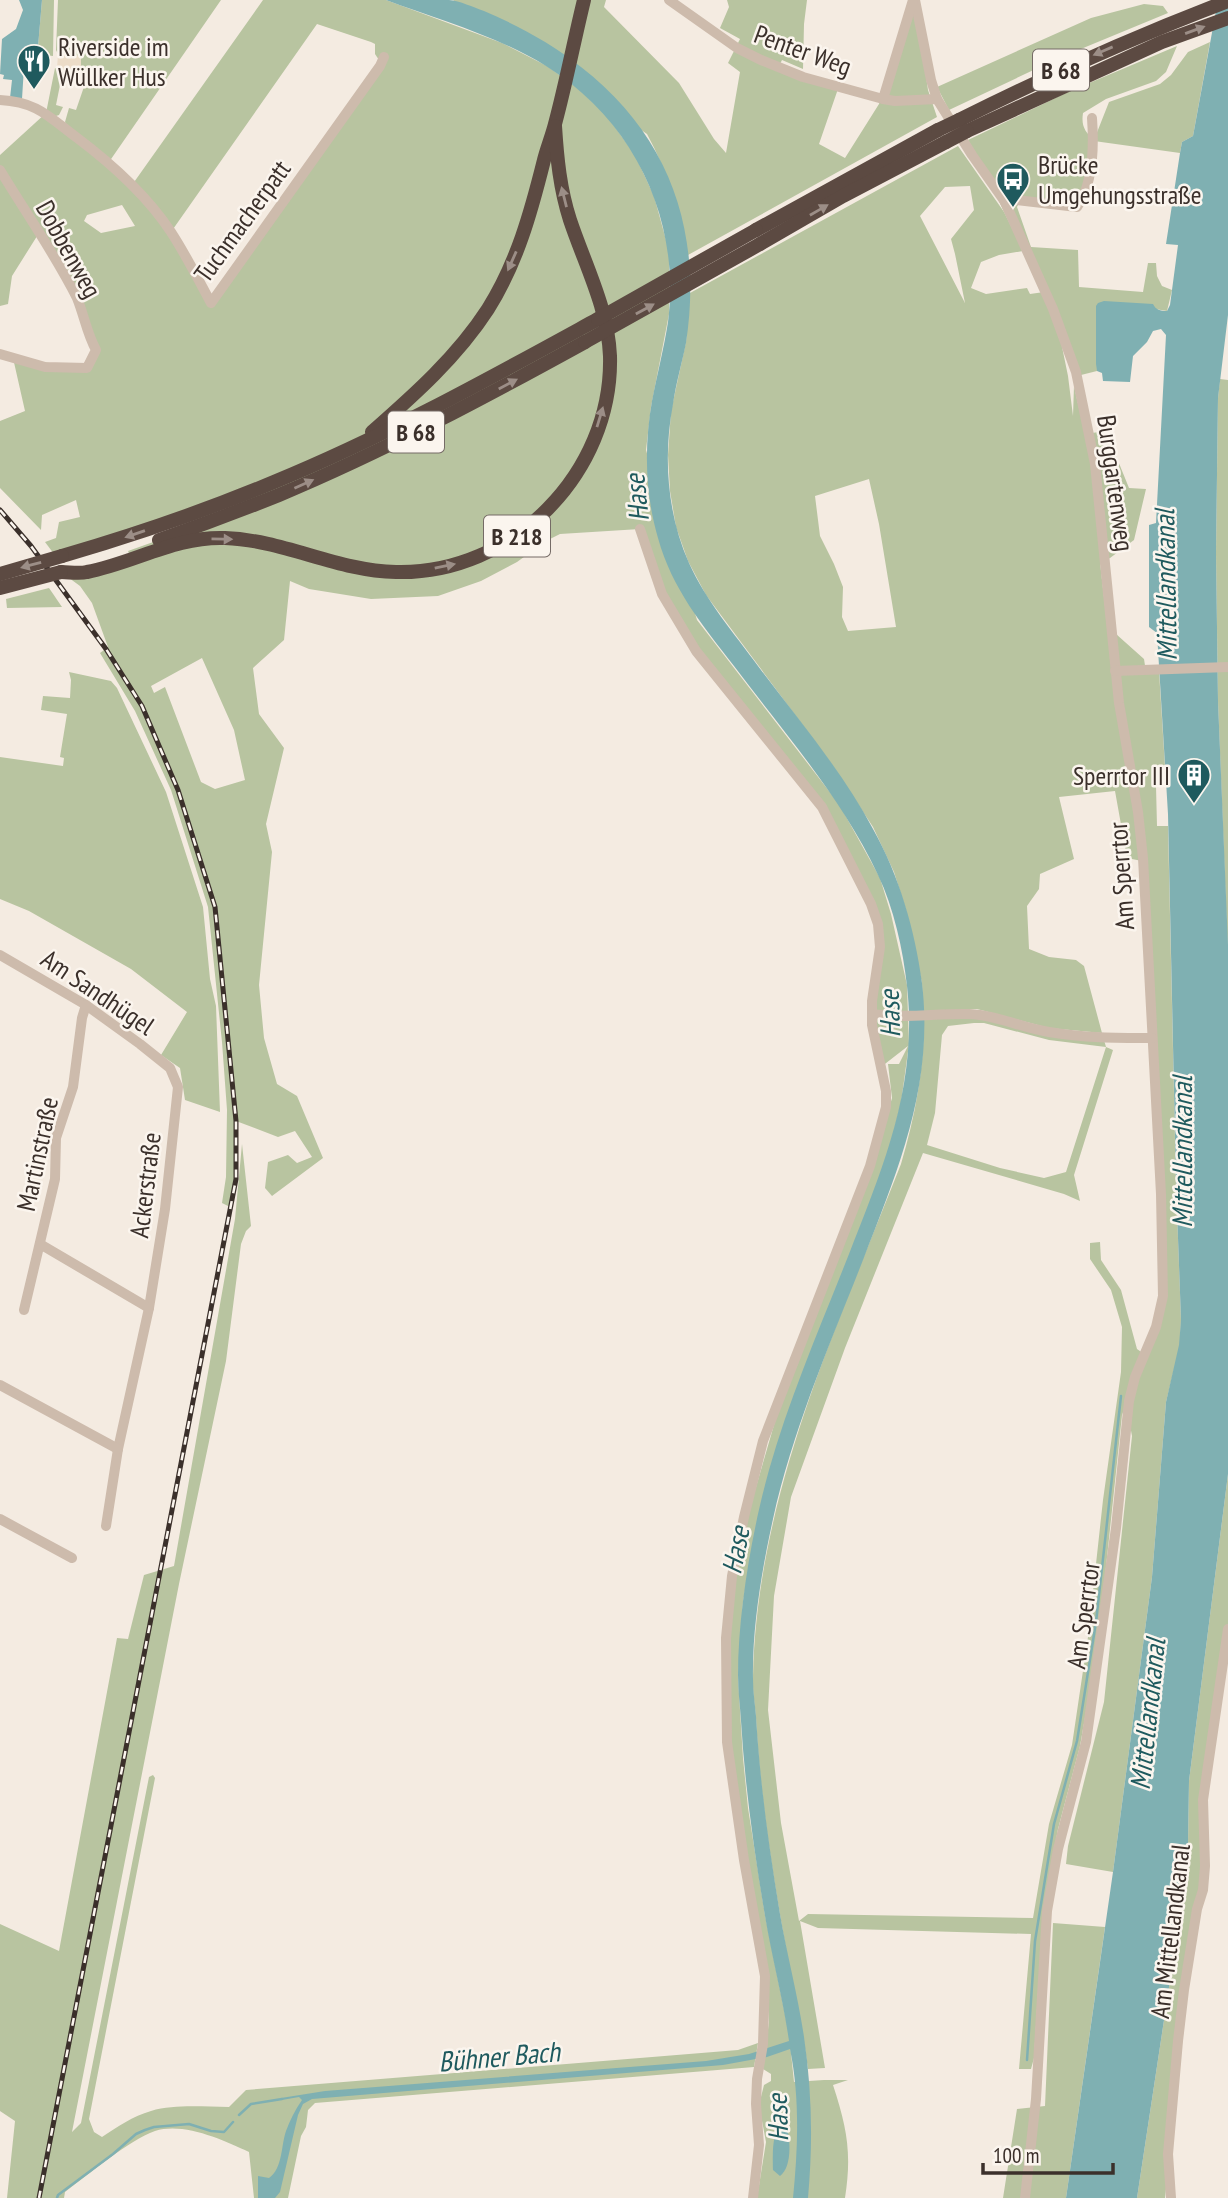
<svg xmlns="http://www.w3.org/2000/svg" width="1228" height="2198" font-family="'PT Sans Narrow',sans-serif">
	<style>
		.green { fill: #b8c4a0; fill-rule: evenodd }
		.plaza { fill: #ecdcc8 }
		.water { fill: #7fb0b2 }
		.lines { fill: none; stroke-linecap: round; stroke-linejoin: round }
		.stream { stroke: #7fb0b2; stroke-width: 2.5 }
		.minor { stroke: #cdbbac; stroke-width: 10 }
		.highway { stroke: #5c4a42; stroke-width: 14 }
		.rail-casing { stroke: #3b302b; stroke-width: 5 }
		.rail { stroke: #fbf5ee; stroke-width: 2.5; stroke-dasharray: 8; stroke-linecap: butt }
		.highway-bridge { stroke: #5c4a42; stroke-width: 14 }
		.oneway { fill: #9c8e87 }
		.labels { text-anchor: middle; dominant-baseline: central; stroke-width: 5; stroke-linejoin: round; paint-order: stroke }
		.shield { fill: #fbf5ee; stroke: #756b66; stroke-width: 2 }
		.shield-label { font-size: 24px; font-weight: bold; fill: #3b302b }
		.poi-label { font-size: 26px; fill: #3b302b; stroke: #fbf5ee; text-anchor: start }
		.street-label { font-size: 26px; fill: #3b302b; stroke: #fbf5ee }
		.water-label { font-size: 28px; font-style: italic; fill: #1f5a5e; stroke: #fbf5ee }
	</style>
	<rect width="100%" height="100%" fill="#f4ebe1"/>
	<g class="green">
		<polygon points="42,0 54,0 53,56 34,54 38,47"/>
		<path d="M58,0H221L109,162L132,185L263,0H386L502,43L547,66L579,89L607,116L635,155L654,196L669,251V314L651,407L646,450L697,620L839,804L880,878L891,914L907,985L909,1044L901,1103L887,1159L757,1522L743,1602L738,1678L743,1758L748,1808L765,1915L789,2034L794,2082L824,2080H848L833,2085C847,2128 852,2153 845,2198H757L766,2142L759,2105L764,2085L771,2081V2074L763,2069L769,2022L768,1975L746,1856L731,1743L730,1637L735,1576L747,1518L783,1394L874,1161L892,1098L888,1064H899L908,1046L881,1067L872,1025L878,924L822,807L696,651L662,594L640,529L560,534L546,541L517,562L481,581L438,596L371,599L309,589L290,581L284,640L253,668L259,714L284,748L266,824L272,852L259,985L264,1038L277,1084L297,1096L323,1158L272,1196L265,1188L268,1162L288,1155L297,1163L312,1157L295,1131L278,1137L236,1121V1179L230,1207L222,1203L226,1177L227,1110L222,1042L208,907L171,790L135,711L100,653L108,647L92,603L80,586L61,572L131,558L128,551L184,531L357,445L57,558L45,542L56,538L59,522L80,517L76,500L42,515L41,530L0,488V421L25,411L13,358L87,368L96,350L77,300L39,233L12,276L8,304L0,306V155L46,113L55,68L71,70L69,76L62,75L56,105L63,107L59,115L56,116L67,126L65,122L69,108L76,110L87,78L73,76L74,70L80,71L81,56L58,54L56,50ZM317,24L371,42L375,44V54L379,60L211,302L171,232ZM122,205L135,226L101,233L84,221L87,215ZM202,658L234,730L245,780L215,789L201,782L165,687L154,693L151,686Z"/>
		<path d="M453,0H606L604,7L679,83L714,139L726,153L740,72L728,63L740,39L720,28L729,7L727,0H807L804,24L803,69L782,60L778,68L839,86L819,144L845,158L879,104L913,0H915L928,90L937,117L688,255C680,211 668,173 647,134Z"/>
		<polygon points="1144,4 1163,6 1168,13 1059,58 949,110 937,87 1091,18"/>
		<path d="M1210,42L1193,136L1182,142L1180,153L1094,141L1084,198L1073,201L1022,197L1017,207L1031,247L1078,250L1079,287L1143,292L1148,263H1156L1157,276L1162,286L1172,290L1167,311L1155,309L1096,306L1097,371L1081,375L980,161L968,140L1068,92L1177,46L1166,72L1156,81L1106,99L1083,113C1081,126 1085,132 1094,140L1109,102L1160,84L1171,75L1188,52Z"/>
		<path d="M958,146L1004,212L1023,251L999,255L981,262L971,288L986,294L1027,288L1030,294L1044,292L1060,337L1068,376L1073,416L1074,386L1085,434L1106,431L1129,488L1146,489L1134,540L1110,558L1100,562L1108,633L1116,634L1144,659L1146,672L1159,671L1166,783L1156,786L1157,826H1168L1176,1184L1181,1320L1180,1345L1166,1402L1152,1577L1113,1872L1066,1864L1068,1846L1104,1702L1132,1436L1126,1404L1122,1415L1098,1643L1080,1746L1058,1829L1043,1910L1034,2058L1031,2069H1019L1031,1934L818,1928L800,1921L825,2068L808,2069C803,2030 794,1993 787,1954C773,1876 760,1798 756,1718C755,1704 752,1690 753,1676C757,1495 836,1329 901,1164C915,1117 924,1069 924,1019L980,1016L1104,1040L1106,1047L1113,1050L1074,1175L1080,1201L1064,1194L923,1153L845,1348L791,1497L774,1596L768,1710L781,1823L799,1921L808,1914L1033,1918L1049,1824L1072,1745L1088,1637L1103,1500L1121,1372L1122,1327L1111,1290L1090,1259V1243L1100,1242L1101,1260L1121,1290L1137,1349L1147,1356L1167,1283L1147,862L1127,858L1115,791L1059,797L1074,859L1040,874L1039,889L1027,906L1029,949L1049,957L1076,960L1084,966L1102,1033L1049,1028L977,1009L923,1012L922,983L906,910L894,872L873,827L833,766L706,595L688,561L676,527L670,491L668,455L671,411L686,342L690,293ZM970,186L974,210L951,239L955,254L965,303L920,216L945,187ZM869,479L879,524L896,627L848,631L842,617L843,587L834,564L820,536L815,496ZM974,1023H984L1049,1040L1106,1047L1066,1172L1044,1178L1000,1168L927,1145L935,1113L942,1035L948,1026Z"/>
		<polygon points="1220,379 1228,380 1228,959 1218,701 1216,553 1218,398"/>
		<polygon points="49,588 62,607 7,608 6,599"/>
		<polygon points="69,672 111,681 117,688 166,792 203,907 210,979 216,1006 220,1112 185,1100 180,1068 161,1055 187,1012 131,969 29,911 0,899 0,757 63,766 64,758 60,757 67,714 41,710 43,696 70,698 71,680"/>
		<path d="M242,1144L251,1226L246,1231L241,1244L226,1361L179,1584L72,2132L81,2123L149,1777L153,1775L155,1778L89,2119L94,2132L102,2137C117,2127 133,2116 151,2111C175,2104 203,2107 229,2107L246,2090L738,2050L758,2043L754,2067L315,2103L308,2110L306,2127L301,2136L288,2198H254L249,2152C223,2140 184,2122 155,2131C129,2140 88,2175 65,2192L64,2198H7L15,2121L0,2111V1924L59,1951L117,1638L128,1639L144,1575L174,1566L235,1219Z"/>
		<polygon points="1228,1474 1228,1629 1203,1800 1205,1866 1197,1909 1165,2198 1137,2198 1183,1895 1188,1845 1189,1781"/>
		<polygon points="1053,1923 1105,1927 1066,2198 1003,2198 1017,2109 1045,2106"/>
	</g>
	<polygon class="plaza" points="58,54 81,56 81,71 57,69"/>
	<g class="water">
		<polygon points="19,0 42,0 38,47 29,67 24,67 22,99 10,98 12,80 3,79 4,75 0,74 2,39 16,29 23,10"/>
		<path d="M386,0C407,0 428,0 449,0C460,1 473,7 484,11C519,26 551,43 581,67C670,136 703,232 686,343C682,363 676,383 673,404C663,456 667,514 689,563C706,601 734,633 758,666C797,718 843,772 873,829C899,875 915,930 922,983C934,1085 899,1168 863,1260C830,1344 793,1429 773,1519C762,1569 752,1627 753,1679C753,1692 755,1704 756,1716C760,1783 769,1848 780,1914C787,1955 798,1996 804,2037C812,2091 813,2143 808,2198H793C798,2148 800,2098 790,2049L767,2057L723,2065L312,2099L303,2104L298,2115L280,2192L275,2198H258V2176L269,2178C283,2168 281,2145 286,2131C290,2120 295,2110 302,2100L299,2097L282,2100L281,2098L325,2091L706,2061L749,2054L789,2041C783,1999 772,1958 765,1916C754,1851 745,1787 741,1721C740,1706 738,1691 738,1675C738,1612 752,1531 769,1470C790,1396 821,1325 849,1254C884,1165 918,1085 907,986C903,950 894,908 878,875C842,798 785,734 734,666C703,626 672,589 658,538C645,494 644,446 652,401C657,375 664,348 668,322C681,219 634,121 546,66C500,37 437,19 386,0Z"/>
		<path d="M1218,0H1228V315L1218,398L1216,553L1218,701L1228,945V1474L1189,1781L1188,1845L1183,1895L1137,2198H1066L1113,1872L1152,1577L1166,1402L1179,1345L1181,1320L1176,1184L1168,814L1157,633L1149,627V525L1156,523L1166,335L1161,329L1153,331L1147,342L1133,356L1130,382L1103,381L1102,373L1097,371L1096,364V306L1098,303L1104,301L1153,304C1156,310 1160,311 1167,311L1170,305L1178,245L1166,244L1180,153L1182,142L1193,136Z"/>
		<path d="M784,2120C791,2134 793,2167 780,2176L773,2170C773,2154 771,2131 784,2120Z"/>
	</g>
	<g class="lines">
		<g class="stream">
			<polyline points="1027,2060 1035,1941 1054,1824 1077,1741 1096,1622 1121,1396"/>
			<polyline points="239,2115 251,2104 282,2099"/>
			<polyline points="57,2198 58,2195 113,2154 136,2134 145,2130 154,2127 189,2124 211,2131 224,2132 233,2122"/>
		</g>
		<g class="minor">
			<polyline points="669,0 737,48 761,60 803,77 883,99 895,101 937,99"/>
			<polyline points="915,0 931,80 937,99 972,155 1005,202 1053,309 1076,372 1095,464 1119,703 1138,812 1143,858 1161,1194 1163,1296 1156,1327 1135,1377 1129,1401 1116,1528 1086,1742 1058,1849 1047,1911 1036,2099 1025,2198"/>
			<polyline points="883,99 913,0"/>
			<path d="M0,100C37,102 48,116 76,137C112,164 146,194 171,232C186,255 198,279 211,303L380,66L384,57"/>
			<path d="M0,170C26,213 55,254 77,298C84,315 87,334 96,350L87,368L45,367L0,354"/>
			<path d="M1005,202L1016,200L1077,207C1094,183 1094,146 1092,118"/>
			<polyline points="640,529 662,594 696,651 822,807 871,904 878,924 880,947 872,1001 872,1025 886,1091 886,1107 870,1166 763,1441 744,1517 732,1576 726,1638 727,1742 744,1860 765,1976 763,2044 757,2079 756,2104 759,2145 753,2198"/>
			<polyline points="1115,671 1228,667"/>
			<polyline points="0,955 86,1005 140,1044 170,1068 178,1087 165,1209 149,1308 118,1449 106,1526"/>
			<path d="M872,1014C905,1019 936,1013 969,1014C997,1015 1022,1028 1049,1032C1083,1038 1117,1038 1152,1038"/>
			<polyline points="40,1244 149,1308"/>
			<polyline points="24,1310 55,1179 56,1138 73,1087 82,1018 86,1005"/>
			<polyline points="0,1385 118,1449"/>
			<polyline points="0,1519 72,1558"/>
			<polyline points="1171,2198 1168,2154 1178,2041 1184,1990 1197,1909 1203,1890 1205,1866 1203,1800 1228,1629"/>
		</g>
		<g class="highway">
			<path d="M959,120C1047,76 1136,36 1228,1"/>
			<polyline points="967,131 1162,42 1228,18"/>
			<polyline points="756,230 938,130"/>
			<polyline points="760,244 843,196 946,142"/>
			<path d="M372,432C414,395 457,357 488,309C517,263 531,212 544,160C547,148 552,136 555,124C566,83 574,41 584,0"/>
			<path d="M159,540C199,526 239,511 279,495C384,451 485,397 585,342"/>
			<path d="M62,556C134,535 205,511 274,482C386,436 492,377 598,319"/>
			<path d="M61,572C69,572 79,574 87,572C134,563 176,536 225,538C284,540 337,571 396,572C512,575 613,473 610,356C608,308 585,265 570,220C560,189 557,158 555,126"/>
		</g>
		<defs>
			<polyline id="rail" points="0,510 31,546 106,649 142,706 178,790 215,907 236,1121 236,1179 39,2198"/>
		</defs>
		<use href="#rail" class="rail-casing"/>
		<use href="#rail" class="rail"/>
		<g class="highway-bridge">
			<polyline points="938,130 959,120"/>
			<polyline points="946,142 967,131"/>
			<polyline points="598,319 756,230"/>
			<polyline points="585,342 760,244"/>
			<polyline points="0,574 62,556"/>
			<polyline points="0,588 61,572"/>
		</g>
	</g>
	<defs><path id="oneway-solid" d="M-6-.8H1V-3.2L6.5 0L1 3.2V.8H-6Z" transform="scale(1.75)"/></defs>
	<g class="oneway">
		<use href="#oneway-solid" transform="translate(1195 30) rotate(-20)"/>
		<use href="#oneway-solid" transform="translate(1103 51) rotate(157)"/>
		<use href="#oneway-solid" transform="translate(564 197) rotate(-104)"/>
		<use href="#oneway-solid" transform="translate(819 210) rotate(-30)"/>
		<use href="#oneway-solid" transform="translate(512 261) rotate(114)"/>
		<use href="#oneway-solid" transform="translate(645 309) rotate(-29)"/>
		<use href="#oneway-solid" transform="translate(508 384) rotate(-28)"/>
		<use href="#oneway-solid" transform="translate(600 417) rotate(-73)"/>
		<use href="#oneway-solid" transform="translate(304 484) rotate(-24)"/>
		<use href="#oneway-solid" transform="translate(135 534) rotate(161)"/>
		<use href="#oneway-solid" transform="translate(222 539) rotate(1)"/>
		<use href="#oneway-solid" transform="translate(31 565) rotate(165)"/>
		<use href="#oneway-solid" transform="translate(445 566) rotate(-12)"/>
	</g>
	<defs>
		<symbol id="restaurant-pin" viewBox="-11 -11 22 30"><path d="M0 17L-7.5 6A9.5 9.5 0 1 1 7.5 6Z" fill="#1f5a5e" stroke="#fbf5ee"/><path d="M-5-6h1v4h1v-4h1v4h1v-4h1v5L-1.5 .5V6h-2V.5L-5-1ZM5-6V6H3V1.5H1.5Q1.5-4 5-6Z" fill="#fff"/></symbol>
		<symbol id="bus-pin" viewBox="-11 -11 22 30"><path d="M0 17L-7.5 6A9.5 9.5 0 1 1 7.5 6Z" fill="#1f5a5e" stroke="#fbf5ee"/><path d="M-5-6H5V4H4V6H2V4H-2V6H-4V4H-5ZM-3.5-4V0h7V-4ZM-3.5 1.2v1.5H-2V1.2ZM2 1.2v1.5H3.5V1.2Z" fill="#fff"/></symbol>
		<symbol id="building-pin" viewBox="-11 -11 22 30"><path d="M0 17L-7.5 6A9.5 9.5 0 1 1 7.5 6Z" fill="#1f5a5e" stroke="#fbf5ee"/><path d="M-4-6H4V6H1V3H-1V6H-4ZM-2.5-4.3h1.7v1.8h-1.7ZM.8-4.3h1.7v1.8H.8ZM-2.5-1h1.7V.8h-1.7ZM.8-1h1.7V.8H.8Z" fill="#fff"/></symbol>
	</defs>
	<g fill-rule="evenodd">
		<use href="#restaurant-pin" x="15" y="42" width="38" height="52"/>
		<use href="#bus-pin" x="994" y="160" width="38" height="52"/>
		<use href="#building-pin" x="1175" y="756" width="38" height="52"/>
	</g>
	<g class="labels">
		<g class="shield">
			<rect x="1033" y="49.5" width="56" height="41" rx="5"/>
			<rect x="388" y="411.5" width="56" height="41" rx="5"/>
			<rect x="484" y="515.5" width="66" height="41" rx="5"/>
		</g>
		<g class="shield-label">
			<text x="1061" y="70">B 68</text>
			<text x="416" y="432">B 68</text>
			<text x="517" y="536">B 218</text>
		</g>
		<g class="poi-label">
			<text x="58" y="46">Riverside im<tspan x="58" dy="30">Wüllker Hus</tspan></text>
			<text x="1038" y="164">Brücke<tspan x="1038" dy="30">Umgehungsstraße</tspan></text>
			<text x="1170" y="775" text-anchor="end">Sperrtor III</text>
		</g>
		<g class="street-label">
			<text transform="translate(803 50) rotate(20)">Penter Weg</text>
			<text transform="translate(242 221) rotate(-54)">Tuchmacherpatt</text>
			<text transform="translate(69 249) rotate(61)">Dobbenweg</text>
			<text transform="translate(1116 483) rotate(82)">Burggartenweg</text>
			<text transform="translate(1121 876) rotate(-94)">Am Sperrtor</text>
			<text transform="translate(98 992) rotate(34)">Am Sandhügel</text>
			<text transform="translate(37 1154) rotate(-78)">Martinstraße</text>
			<text transform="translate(145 1185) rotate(-83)">Ackerstraße</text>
			<text transform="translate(1083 1615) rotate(-82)">Am Sperrtor</text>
			<text transform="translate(1170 1931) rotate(-83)">Am Mittellandkanal</text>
		</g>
		<g class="water-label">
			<text transform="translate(636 498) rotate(-96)">Hase</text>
			<text transform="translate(1165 585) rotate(-91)">Mittellandkanal</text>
			<text transform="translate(889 1014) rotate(-92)">Hase</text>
			<text transform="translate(1181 1152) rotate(-90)">Mittellandkanal</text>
			<text transform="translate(735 1550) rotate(-79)">Hase</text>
			<text transform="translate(1147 1714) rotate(-84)">Mittellandkanal</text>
			<text transform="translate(499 2056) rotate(-5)">Bühner Bach</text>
			<text transform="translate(777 2118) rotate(-92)">Hase</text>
		</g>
	</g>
	<path d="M983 2163v10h130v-10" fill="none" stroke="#3b302b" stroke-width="3.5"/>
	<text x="993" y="2163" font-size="21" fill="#3b302b" stroke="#fbf5ee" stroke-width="5" paint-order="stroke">100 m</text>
</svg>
